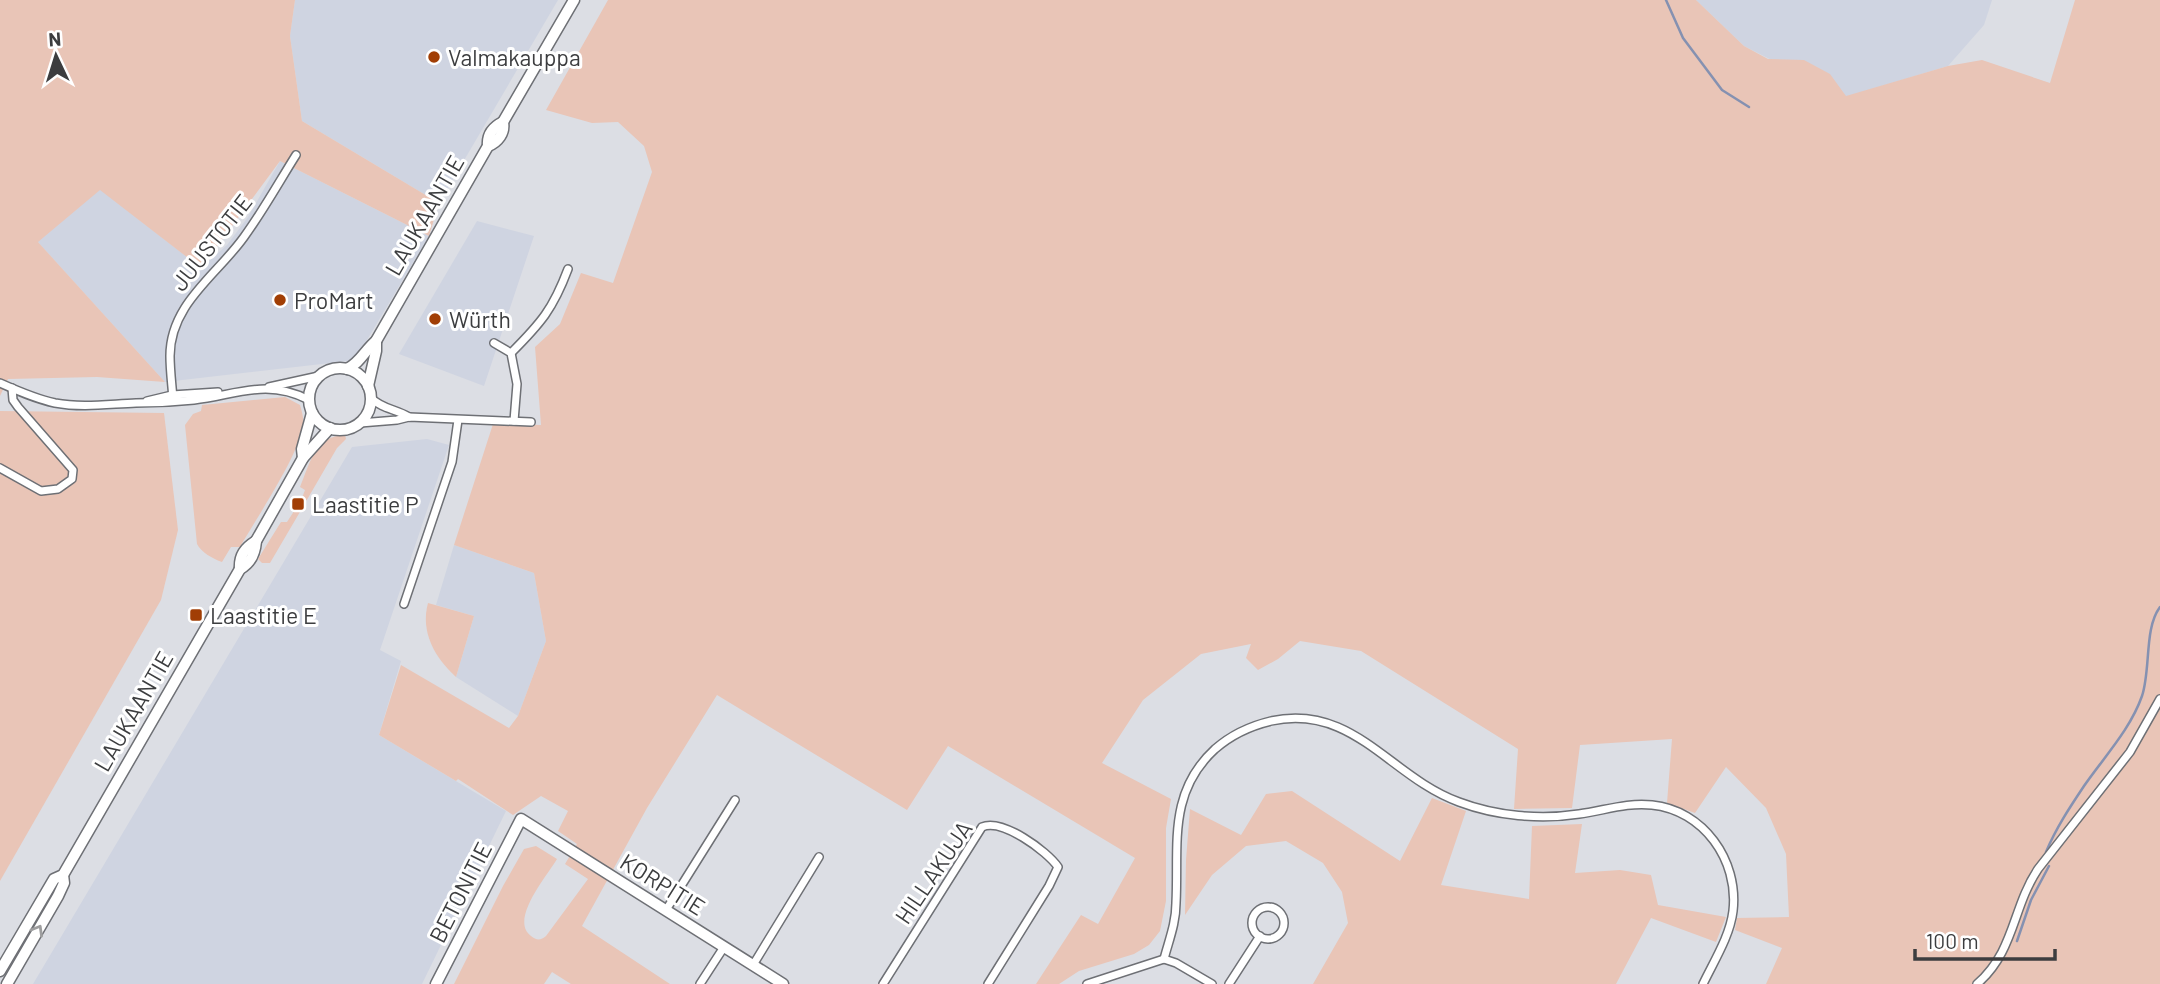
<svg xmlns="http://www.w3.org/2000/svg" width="2160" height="984" font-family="Barlow,sans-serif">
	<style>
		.built { fill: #cfd4e1 }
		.green { fill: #e9c5b7 }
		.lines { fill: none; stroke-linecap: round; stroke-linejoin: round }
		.stream { stroke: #8591b1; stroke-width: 2.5 }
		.street-casing { stroke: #6e7075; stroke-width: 10 }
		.secondary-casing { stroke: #6e7075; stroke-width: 13 }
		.street { stroke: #fff; stroke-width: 7 }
		.secondary { stroke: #fff; stroke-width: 10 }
		.oneway { stroke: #9e9e9f }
		.poi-dot { fill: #a13e05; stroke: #fff; stroke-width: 2.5 }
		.labels { text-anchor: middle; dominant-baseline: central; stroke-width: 6; stroke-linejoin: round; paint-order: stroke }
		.poi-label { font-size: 23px; fill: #3c3d3f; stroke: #fff; text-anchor: start }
		.street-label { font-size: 23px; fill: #3c3d3f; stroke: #fff }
	</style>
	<rect width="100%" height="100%" fill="#dcdee4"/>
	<g class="built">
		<polygon points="295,0 558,0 439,203 302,121 290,36"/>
		<polygon points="1696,0 1992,0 1984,25 1948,66 1845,97 1744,46"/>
		<polygon points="280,161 429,236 361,350 348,361 165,382 37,241 100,189 201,268 227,245 248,217"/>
		<polygon points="477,221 534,236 484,386 399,354"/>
		<polygon points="427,439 449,445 380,650 401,661 379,735 506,811 422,984 33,984 352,447"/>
		<polygon points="454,545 534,573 546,641 518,716 456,677 474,616 436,605"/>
	</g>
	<g class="green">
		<polygon points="0,0 295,0 290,36 302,121 439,203 429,236 280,161 201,268 100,190 38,242 165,382 97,377 8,379 0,396"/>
		<path d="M608,0H1696L1744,46L1768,59L1804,60L1830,74L1846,96L1948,66L1982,60L2050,83L2075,0H2160V984H1766L1782,948L1735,930L1737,918L1789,917L1786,854L1766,808L1726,767L1695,813L1667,803L1672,739L1580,745L1572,808L1514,809L1518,749L1361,651L1300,641L1278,659L1258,670L1246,658L1251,644L1201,654L1143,700L1102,763L1171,799L1166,828V901L1160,931L1149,945L1134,954L1079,971L1059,984H1036L1081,915L1098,924L1135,858L948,746L907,810L717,695L647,808L582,926L670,984H571L552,972L544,984H454L503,886L524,849L536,846L557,859C547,876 509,920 531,936C537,941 541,940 546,936L588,879L565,864L577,844L558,831L568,811L541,796L513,815L458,779L456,781L379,735L401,665L509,728L518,716L546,641L534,573L454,545L493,424L541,425L535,347L560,324L581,273L613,283L652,172L644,146L618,122L592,123L546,110Z"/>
		<path d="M285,397L300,405C302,412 304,418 303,426C298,457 257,517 240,547H231L222,562C213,559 201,552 197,544L185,425L193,414L201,411L202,405Z"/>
		<polygon points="0,411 164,413 178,530 161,600 0,881"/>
		<path d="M345,435L346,439L337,448L308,498L306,501L302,498L305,490L300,487C310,463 315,436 345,435Z"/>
		<polygon points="300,502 304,505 270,563 262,563 258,559 281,522 287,522"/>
		<path d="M428,603L474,616L456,677C435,658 420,632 428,603Z"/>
		<polygon points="1292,791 1400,861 1432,798 1466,811 1441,885 1529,899 1532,826 1582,824 1575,873 1620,870 1651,875 1658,905 1726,917 1716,942 1651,918 1616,984 1313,984 1348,923 1342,892 1323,863 1286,841 1246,846 1212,875 1185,915 1186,860 1190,809 1241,835 1266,794"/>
	</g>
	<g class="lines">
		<g class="stream">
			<polyline points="1666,0 1683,38 1722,90 1749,107"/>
			<path d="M2046,852C2056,828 2070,807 2084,786C2104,757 2130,730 2142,696C2151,669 2144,628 2160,607"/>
			<polyline points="2017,941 2031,900 2049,866"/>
		</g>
		<defs>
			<g id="street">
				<polyline points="494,343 511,353 517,384 514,421"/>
				<path d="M511,353C541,323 553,309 568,269"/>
				<path d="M0,383C18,391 36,399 55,403C82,408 109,404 136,403C155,403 175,402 194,400C236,395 267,378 309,400"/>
				<polyline points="269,387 319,376"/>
				<path d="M371,398C382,409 396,409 409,417"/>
				<path d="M173,399C172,385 170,370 170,356C170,304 217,275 244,237C263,211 279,182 296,155"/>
				<polyline points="147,401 172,395 218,392"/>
				<polyline points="360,423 397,420 409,417 531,422"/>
				<polyline points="0,468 41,491 58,489 72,479 73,470 18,407 13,400 12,388"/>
				<polyline points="404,604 452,462 458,420"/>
				<circle cx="1268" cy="923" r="16"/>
				<polyline points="666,910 735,800"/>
				<path d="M1164,959C1169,940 1176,923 1176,903C1179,846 1167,793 1215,749C1231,735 1250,726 1271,721C1353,703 1390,777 1459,802C1496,816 1540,820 1579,814C1603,811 1627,802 1652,805C1703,810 1739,860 1733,911C1730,936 1714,961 1703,984"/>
				<polyline points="753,965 819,857"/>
				<polyline points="700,984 724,947"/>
				<path d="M883,984L982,827C1002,818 1047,851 1058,867L1049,886L988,984"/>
				<polyline points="1087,984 1164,959 1176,963 1212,984"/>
				<polyline points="1229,984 1260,936"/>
				<path d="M1977,984C2015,951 2012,908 2038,869L2130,752L2160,699"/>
			</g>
			<g id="secondary">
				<path d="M488,146C498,142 505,133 503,122L574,0"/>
				<circle cx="340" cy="399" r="31"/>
				<path d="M347,369C360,363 365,350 376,341L488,146C487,135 493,127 503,122"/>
				<polyline points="368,386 376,351 376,341"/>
				<polyline points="303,458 302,449 312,413"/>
				<path d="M240,569C239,555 245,548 256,541"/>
				<path d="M0,971L54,879L63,875L240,569C251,563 255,554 256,541L303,458L330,428"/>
				<polyline points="7,984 58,896 64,883 63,875"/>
				<polyline points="436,984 521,819 783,984"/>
			</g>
		</defs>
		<use href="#street" class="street-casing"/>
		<use href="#secondary" class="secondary-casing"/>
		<use href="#street" class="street"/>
		<use href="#secondary" class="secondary"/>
	</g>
	<defs><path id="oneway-chevron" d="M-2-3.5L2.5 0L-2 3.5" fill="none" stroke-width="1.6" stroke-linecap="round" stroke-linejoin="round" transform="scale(1.75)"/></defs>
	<use class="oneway" href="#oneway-chevron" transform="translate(38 930) rotate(-60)"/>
	<g class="poi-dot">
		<circle cx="434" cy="57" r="7"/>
		<circle cx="280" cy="300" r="7"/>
		<circle cx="435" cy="319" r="7"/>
		<rect x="291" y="497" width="14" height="14" rx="3.5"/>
		<rect x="189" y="608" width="14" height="14" rx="3.5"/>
	</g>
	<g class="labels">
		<g class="poi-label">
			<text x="448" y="57">Valmakauppa</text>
			<text x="294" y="300">ProMart</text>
			<text x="449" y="319">Würth</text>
			<text x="312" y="504">Laastitie P</text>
			<text x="210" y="615">Laastitie E</text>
		</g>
		<g class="street-label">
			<text transform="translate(424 215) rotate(-60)">LAUKAANTIE</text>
			<text transform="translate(211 242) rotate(-52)">JUUSTOTIE</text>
			<text transform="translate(133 711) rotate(-60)">LAUKAANTIE</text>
			<text transform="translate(933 872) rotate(-56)">HILLAKUJA</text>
			<text transform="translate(663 884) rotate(32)">KORPITIE</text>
			<text transform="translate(460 892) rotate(-63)">BETONITIE</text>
		</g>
	</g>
	<g transform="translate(56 56) rotate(356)" stroke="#ffffff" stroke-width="5" paint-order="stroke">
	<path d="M0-5L12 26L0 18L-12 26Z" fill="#3c3d3f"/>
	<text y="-10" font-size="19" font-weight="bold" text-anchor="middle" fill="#3c3d3f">N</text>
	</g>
	<path d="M1915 949v10h140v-10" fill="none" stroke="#3c3d3f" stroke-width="3.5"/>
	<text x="1926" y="949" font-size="21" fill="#3c3d3f" stroke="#ffffff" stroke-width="5" paint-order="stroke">100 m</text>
</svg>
